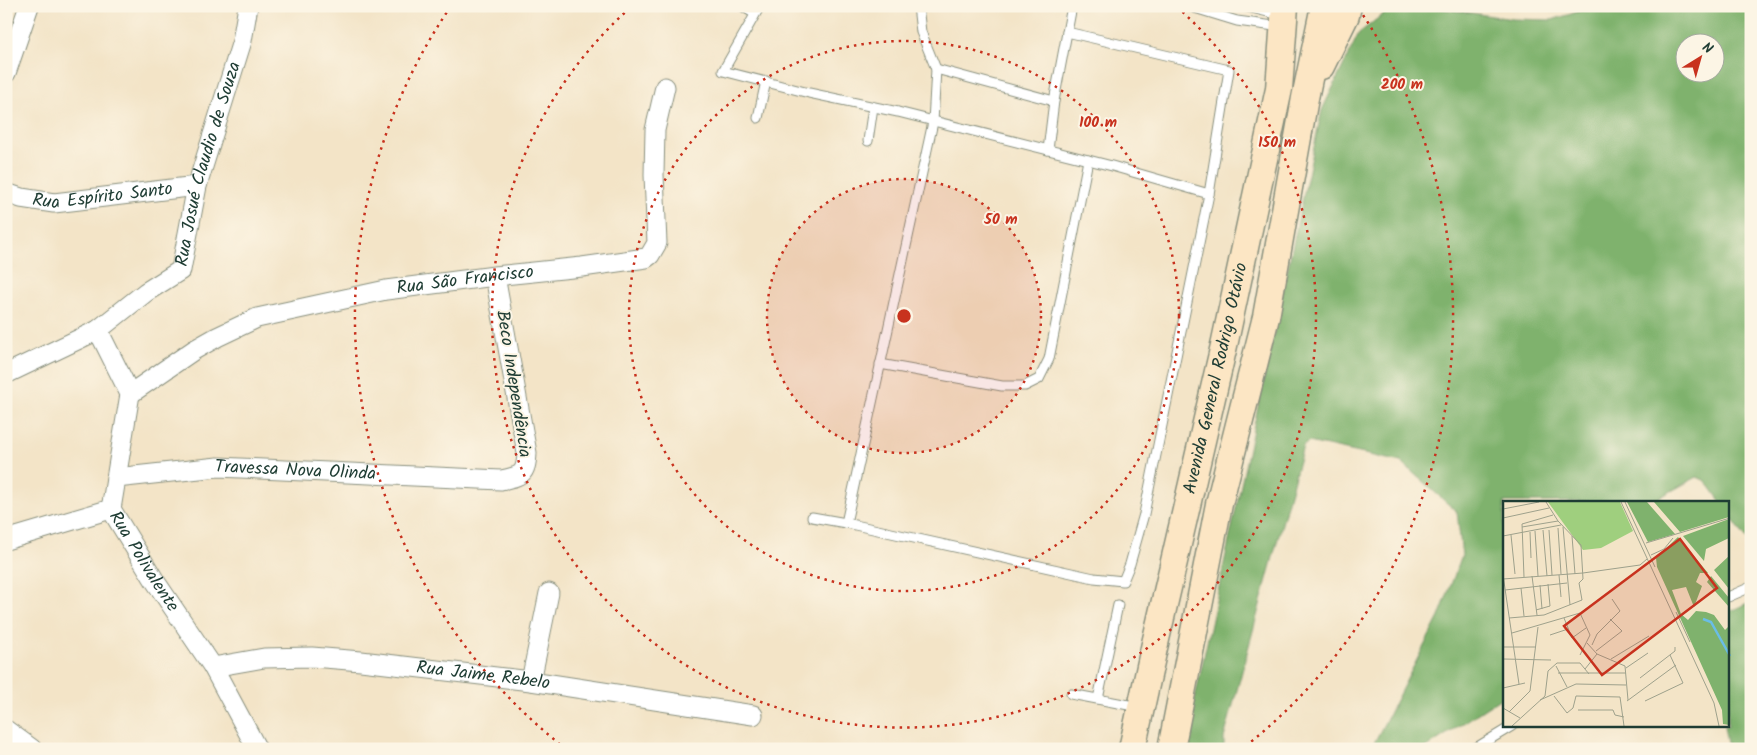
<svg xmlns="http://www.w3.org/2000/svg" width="1757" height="755" font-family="Kalam,sans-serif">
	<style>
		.forest { fill: #7fb26d; stroke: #4f7850; fill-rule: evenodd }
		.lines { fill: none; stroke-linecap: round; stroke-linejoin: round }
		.lane-casing { stroke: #89907e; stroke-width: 11 }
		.street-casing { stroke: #89907e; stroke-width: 21 }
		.secondary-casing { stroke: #89907e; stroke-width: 29 }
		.lane { stroke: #fff; stroke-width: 9 }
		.street { stroke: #fff; stroke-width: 19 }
		.secondary { stroke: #fce6c4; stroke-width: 26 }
		.ring { fill: none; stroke: #c8321e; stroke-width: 2.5; stroke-dasharray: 2.5 5 }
		.labels { text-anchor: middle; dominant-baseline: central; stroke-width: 4; stroke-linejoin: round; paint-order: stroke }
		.street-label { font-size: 18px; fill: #1f3d34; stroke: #fcf5e5 }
		.inset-river { fill: none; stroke: #6abde6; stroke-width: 2.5 }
		.inset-road { fill: none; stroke: #9ea18c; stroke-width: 1 }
		.view { fill: #c8321e; fill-opacity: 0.15; stroke: #c8321e; stroke-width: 2.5 }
		.inset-edge { fill: none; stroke: #1f3d34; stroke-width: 2.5 }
		.centre { fill: #c8321e; stroke: #fcf5e5; stroke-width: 2.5 }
		.ring-label { font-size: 15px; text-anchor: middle; font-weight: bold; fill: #c8321e; stroke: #fcf5e5; stroke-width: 4; stroke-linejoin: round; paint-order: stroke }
	</style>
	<rect width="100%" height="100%" fill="#fcf5e5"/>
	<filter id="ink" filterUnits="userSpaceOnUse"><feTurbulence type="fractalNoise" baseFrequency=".02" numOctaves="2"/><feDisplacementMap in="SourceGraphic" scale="10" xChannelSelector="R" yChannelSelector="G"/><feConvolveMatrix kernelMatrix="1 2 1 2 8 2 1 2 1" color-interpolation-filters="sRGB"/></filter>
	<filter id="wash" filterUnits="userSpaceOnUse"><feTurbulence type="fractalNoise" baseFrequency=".0096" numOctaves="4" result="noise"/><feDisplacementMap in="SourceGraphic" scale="20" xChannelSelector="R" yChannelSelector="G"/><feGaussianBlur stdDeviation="1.12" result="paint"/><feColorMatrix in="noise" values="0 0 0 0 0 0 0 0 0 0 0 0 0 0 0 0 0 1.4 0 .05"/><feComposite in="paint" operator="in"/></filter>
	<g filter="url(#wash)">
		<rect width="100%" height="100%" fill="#f3e4c7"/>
		<g class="forest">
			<path d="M1423,6L1513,19L1552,20L1596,6H1748L1751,187V545L1728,513V502H1721L1706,481L1697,477L1651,502H1504V696L1424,749H1371L1439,617L1462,555L1457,512L1401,462L1309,442L1303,446L1224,738V749H1184L1322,110L1359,33L1386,12ZM1684,42H1714V72H1684Z"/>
			<polygon points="1751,602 1751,749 1728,749 1724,726 1728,726 1728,612"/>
		</g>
	</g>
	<g filter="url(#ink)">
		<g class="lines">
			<defs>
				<g id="lane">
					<polyline points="742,6 755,14"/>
					<polyline points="760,6 723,71 809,93 898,112 1112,166 1209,194 1229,70 1067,32"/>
					<polyline points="918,6 921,32 936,69"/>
					<polyline points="1072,6 1054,101 936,69 933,122 846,523 1094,578 1123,581 1130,564 1144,514 1209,194"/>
					<polyline points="1188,6 1237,21 1282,27"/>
					<polyline points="1243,6 1281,15"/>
					<polyline points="758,118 766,81"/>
					<polyline points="868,141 873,107"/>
					<polyline points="1048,150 1054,101"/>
					<polyline points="880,364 1002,386 1025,386 1039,379 1049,359 1088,160"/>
					<polyline points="812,517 846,523"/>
					<polyline points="1728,597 1751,587"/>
					<polyline points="1071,694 1139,707"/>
					<polyline points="1098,699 1118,605"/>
					<polyline points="1474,749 1512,726"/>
				</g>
				<g id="street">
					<polyline points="6,73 29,6"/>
					<path id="s1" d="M6,193L21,198L54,203L197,186"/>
					<path id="s2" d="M98,330L130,394L111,509L155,581L213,667L257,749"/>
					<path id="s3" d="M6,374L98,330L146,292L181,270L197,186L242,41L248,6"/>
					<path id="s4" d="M130,394L194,350L217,337L257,318L386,290L495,276L582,267L646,258L650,255L657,243L654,175L655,130L665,87"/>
					<path id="s5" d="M116,478L218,467L501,480C521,476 526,475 527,453L495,276"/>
					<polyline points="6,540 111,509"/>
					<path id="s6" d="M213,667L264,658L312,657L361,661L531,681L753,715"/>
					<polyline points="531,681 549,593"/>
					<polyline points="6,730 32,749"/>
				</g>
				<g id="secondary">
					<polyline points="1321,66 1346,15 1348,6"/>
					<path id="s7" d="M1132,749L1154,648L1225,341L1279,89L1285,6"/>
					<polyline points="1171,749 1219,504 1266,317 1305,98 1324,6"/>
				</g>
			</defs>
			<use href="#lane" class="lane-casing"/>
			<use href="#street" class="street-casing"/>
			<use href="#secondary" class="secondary-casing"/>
			<use href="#lane" class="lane"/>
			<use href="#street" class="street"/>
			<use href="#secondary" class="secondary"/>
		</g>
	</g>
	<circle cx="904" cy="316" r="137" fill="#c8321e" fill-opacity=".12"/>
	<g class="ring">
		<circle cx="904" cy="316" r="137"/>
		<circle cx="904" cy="316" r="275"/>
		<path d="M1177 7A412 412 0 1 1 631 7"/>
		<path d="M566 749A549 549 0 0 1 449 9M1359 9A549 549 0 0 1 1242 749"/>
	</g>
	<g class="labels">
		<g class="street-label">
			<text stroke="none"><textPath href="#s3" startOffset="314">Rua Josué Claudio de Souza</textPath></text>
			<text stroke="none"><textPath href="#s1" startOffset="98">Rua Espírito Santo</textPath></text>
			<text stroke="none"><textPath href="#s4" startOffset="360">Rua São Francisco</textPath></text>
			<text stroke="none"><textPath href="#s7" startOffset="380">Avenida General Rodrigo Otávio</textPath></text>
			<text transform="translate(513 384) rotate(81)">Beco Independência</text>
			<text stroke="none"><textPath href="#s5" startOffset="180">Travessa Nova Olinda</textPath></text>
			<text stroke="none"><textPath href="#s2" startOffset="250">Rua Polivalente</textPath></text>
			<text stroke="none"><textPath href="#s6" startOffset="272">Rua Jaime Rebelo</textPath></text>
		</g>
	</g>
	<g transform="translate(1503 501)">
		<rect width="226" height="226" fill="#f3e4c7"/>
		<path d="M45,1H117L130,30L98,47L80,49Z" fill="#9fcf7e"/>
		<path d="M124,1H144L172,33L145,41ZM151,1H226V16L177,31ZM226,18V37L203,48L201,60L180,35ZM175,36L205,72H197L193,81L199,85L191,106L183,86L169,89L178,113L185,119L193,110L203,111L211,114L222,129L226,125V224L220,223L219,209L154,66L153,57ZM226,55V88L211,69ZM208,75L226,97V106L204,81Z" fill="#7fb26d"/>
		<path class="inset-river" d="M200,118L208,121L227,155"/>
		<path class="inset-road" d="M118,1L211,202L216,225M122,1L152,66M0,8L36,1M0,17L46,7M19,26L55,20M60,26L67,104M55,27L58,73M40,29L44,75M46,29L49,74M32,30L35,75M27,31L28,57M8,34L12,73M0,35L58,24M69,35L72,73M143,42L227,17M148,54L161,48L170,37M0,74L16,183M56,74L58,96M29,75L34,114M21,76L19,23L50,14M0,78L80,72L137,64L144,58M37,84L39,108M18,87L21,115M2,89L64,82M33,109L47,105L45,83M173,111L187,141M6,117L41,114L79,99L76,82L80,78L78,44L55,20L43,1M61,117L69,137L83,127M9,132L77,112L87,134L77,154M47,134L65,128M84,142L94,153L122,165L125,199M89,144L94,133L117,110L109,98M0,146H33M93,150L119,130L107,118M0,158L48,159M108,158L146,135M53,165L64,186M123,167L145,152M82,168L94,153M55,172H123M137,177L172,150V146M0,187L22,182M51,195L64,212M37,199L73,183L123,184M124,200L173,164M142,200L180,182L167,154M0,207L17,217M75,209H110L112,214L121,216M6,211L27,190L35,126M64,212L70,207L73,195L117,196L121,225M9,225L42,195L45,170L54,162H77L86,173"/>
		<path class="view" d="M177,38L214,87L99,174L61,125Z"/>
		<rect width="226" height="226" class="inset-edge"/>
	</g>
	<circle cx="904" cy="316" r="8" class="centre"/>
	<g class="ring-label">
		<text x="1402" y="89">200 m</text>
		<text x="1098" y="127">100 m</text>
		<text x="1277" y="147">150 m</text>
		<text x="1001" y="224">50 m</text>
	</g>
	<rect width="1757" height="755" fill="none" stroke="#fcf5e5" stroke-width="25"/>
	<g transform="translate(1700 58) rotate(37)"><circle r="24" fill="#fcf5e5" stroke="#a4ab9e"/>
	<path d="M0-4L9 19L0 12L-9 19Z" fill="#c8321e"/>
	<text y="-8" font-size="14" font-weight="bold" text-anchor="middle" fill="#1f3d34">N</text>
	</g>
</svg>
